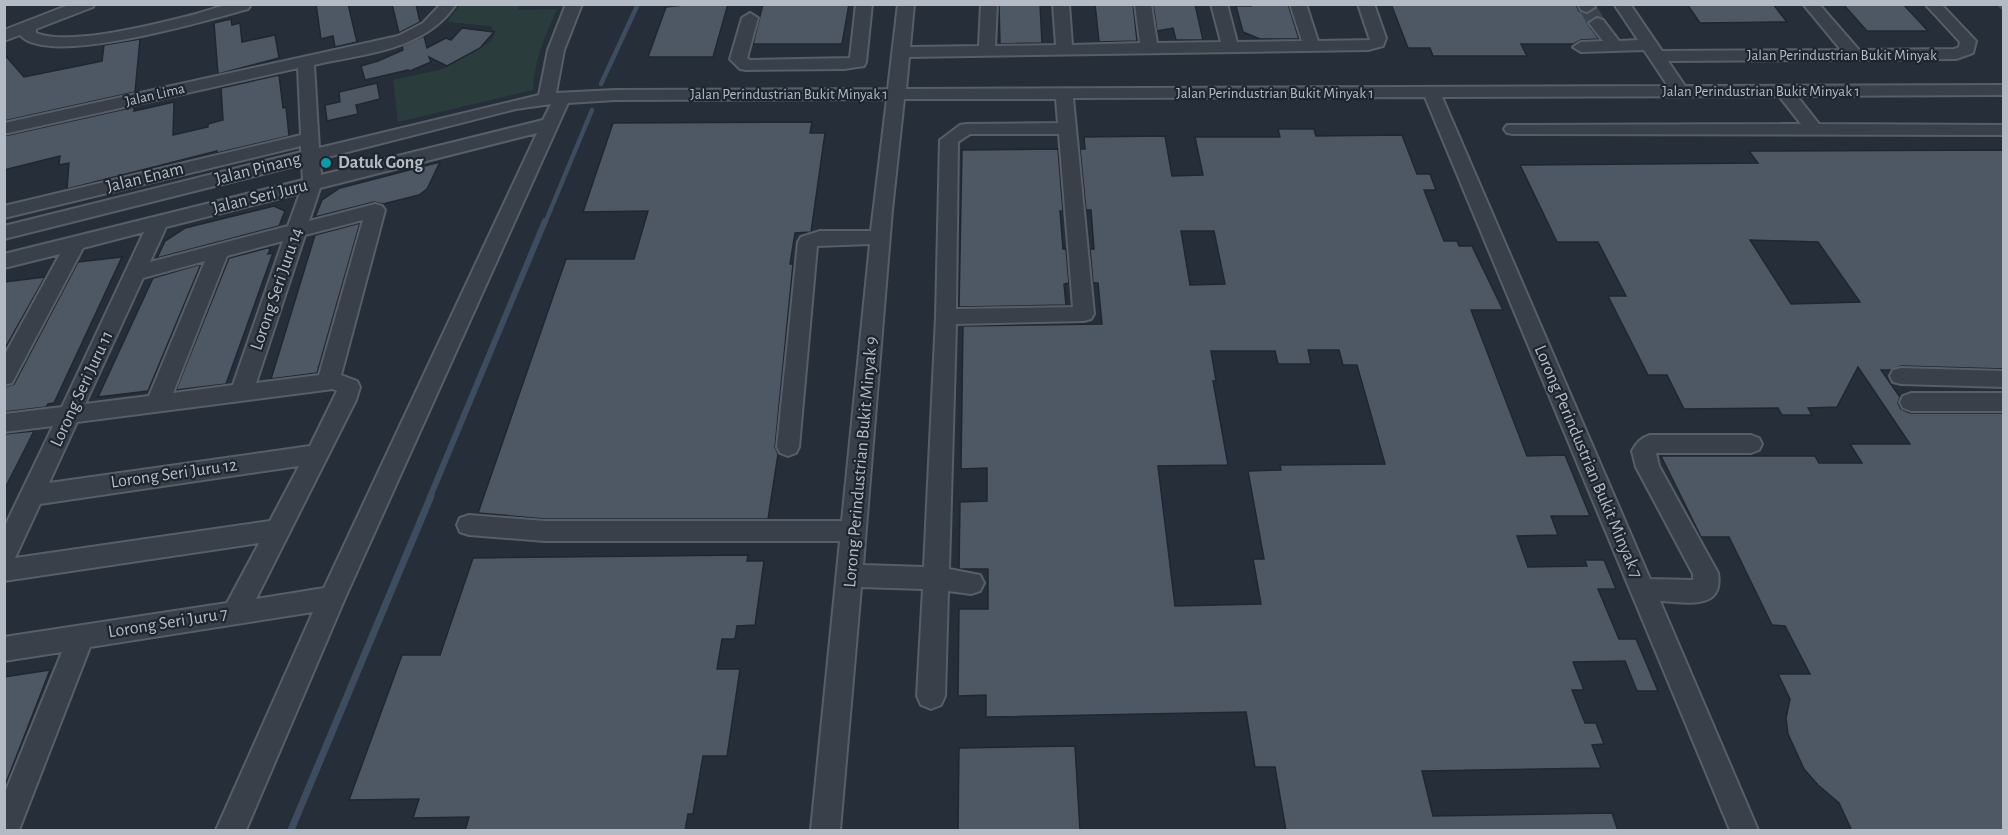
<svg xmlns="http://www.w3.org/2000/svg" width="2008" height="835" font-family="'Alegreya Sans',sans-serif">
	<style>
		.green { fill: #2b3c3c }
		.lines { fill: none; stroke-linecap: round; stroke-linejoin: round }
		.stream-far2 { stroke: #3d4c5f; stroke-width: 4.5 }
		.stream-far1 { stroke: #3d4c5f; stroke-width: 6 }
		.stream { stroke: #3d4c5f; stroke-width: 7 }
		.building { fill: #4e5864; stroke: #202730; stroke-width: 1.5; fill-rule: evenodd }
		.minor-tunnel { stroke: #3b434e; stroke-width: 17; stroke-dasharray: 17 9; stroke-linecap: butt }
		.minor-casing { stroke: #575e67; stroke-width: 4 }
		.minor { fill: #394049; fill-rule: evenodd }
		.culture-dot { fill: #0f9aa8; stroke: #1e252e; stroke-width: 2 }
		.labels { text-anchor: middle; dominant-baseline: central; stroke-width: 4.5; stroke-linejoin: round; paint-order: stroke }
		.far-street-label { font-size: 15px; fill: #b4bbc5; stroke: #1e252e }
		.poi-label { font-size: 18px; font-weight: bold; fill: #b4bbc5; stroke: #1e252e; text-anchor: start }
		.street-label { font-size: 18px; fill: #b4bbc5; stroke: #1e252e }
	</style>
	<rect width="100%" height="100%" fill="#262e39"/>
	<path class="green" d="M460,5H520L518,10L557,9C545,37 534,60 533,90L398,122L393,80L443,69L492,41L495,32L490,26L447,22Z"/>
	<g class="lines">
		<g class="stream-far2">
			<polyline points="1999,4 2004,9"/>
			<polyline points="601,84 638,4"/>
			<polyline points="545,223 592,110"/>
		</g>
		<polyline class="stream-far1" points="430,497 545,221"/>
		<polyline class="stream" points="291,830 431,496"/>
	</g>
	<g class="building">
		<polygon points="316,4 348,4 357,42 335,47 333,36 321,39"/>
		<polygon points="392,4 416,4 420,22 399,33"/>
		<polygon points="693,4 728,4 713,57 648,57 666,7"/>
		<polygon points="763,4 849,4 842,44 753,44"/>
		<polygon points="999,4 1040,4 1042,43 1000,44"/>
		<polygon points="1095,4 1133,4 1137,41 1099,42"/>
		<polygon points="1153,4 1195,4 1203,40 1176,40 1173,28 1157,31"/>
		<polygon points="1250,4 1288,4 1299,39 1260,39 1243,32 1236,6 1251,6"/>
		<polygon points="1391,4 1576,4 1579,11 1586,14 1596,9 1601,17 1596,16 1587,23 1599,39 1581,40 1574,44 1521,44 1527,56 1433,56 1430,48 1408,48"/>
		<polygon points="1687,4 1773,4 1787,22 1700,23"/>
		<polygon points="1843,4 1903,4 1928,31 1867,31"/>
		<polygon points="231,19 232,25 240,23 242,42 275,35 279,58 218,74 214,23"/>
		<polygon points="462,28 494,32 480,48 447,66 429,57 431,62 410,71 408,70 365,80 361,66 378,61 403,50 402,46 424,36 427,48 446,38 451,40"/>
		<polygon points="140,39 135,92 4,121 4,54 24,77 102,61 104,45"/>
		<polygon points="279,75 283,108 286,107 289,136 217,153 217,151 67,189 69,163 59,165 60,156 4,170 4,136 134,107 134,111 174,102 173,135 208,127 208,124 223,120 221,88"/>
		<polygon points="377,83 380,99 356,105 358,114 327,121 325,105 340,102 339,92"/>
		<polygon points="812,122 810,133 825,133 811,232 795,233 790,264 793,264 775,447 778,454 768,519 545,519 478,513 566,259 634,259 648,211 583,212 613,123"/>
		<path d="M1278,129H1314L1316,136L1402,135L1417,174H1430L1436,190H1424L1444,241H1457L1459,246H1472L1503,310H1471L1527,456L1565,455L1590,516H1551L1558,535L1517,536L1528,567L1587,566L1585,560H1604L1616,589H1598L1619,639H1636L1658,691H1637L1625,661L1573,662L1584,690H1572L1585,723H1596L1604,744L1592,745L1601,768L1422,771L1433,816L1612,813L1618,831H1286L1275,767H1255L1246,712L986,717V695L958,696L959,609H988V569H959L960,502L987,501V468L961,469L963,326L1102,324L1098,283H1093L1090,249H1094L1091,210H1086L1080,149H1085L1084,137L1165,136L1172,176L1203,175L1195,137H1280ZM1181,231H1214L1225,284L1190,285ZM1308,350H1339L1343,365H1357L1385,464L1280,465L1281,470L1248,471L1264,559H1253L1261,604L1175,606L1158,466L1228,465L1213,381H1216L1211,351H1275L1278,364H1311Z"/>
		<polygon points="1058,149 1063,211 1060,211 1063,249 1066,249 1069,283 1064,284 1066,305 959,307 962,150"/>
		<path d="M2004,150V369L1901,366L1891,370H1881L1900,397L1898,403L1901,409L1910,413H2004V831H1852L1839,803L1818,785L1804,769L1788,734L1786,718L1790,699L1778,674H1810L1785,626L1772,625L1729,537H1701L1661,456H1815L1819,463H1862L1850,444H1910L1858,367L1837,407L1808,408L1812,415H1782L1778,408L1684,409L1667,375H1648L1608,296H1626L1598,242H1557L1520,165L1758,163L1749,151ZM1750,240L1818,242L1860,302L1791,304Z"/>
		<polygon points="440,162 427,189 419,195 383,204 374,202 315,217 322,200 340,188"/>
		<polygon points="274,206 285,211 279,226 157,258 165,241 185,228"/>
		<polygon points="360,223 317,373 271,379 315,235"/>
		<polygon points="271,247 268,254 273,253 226,384 176,390 229,258"/>
		<polygon points="122,257 54,403 48,404 46,407 4,412 4,387 14,384 78,262"/>
		<polygon points="201,264 148,391 98,397 153,278"/>
		<polygon points="45,277 4,350 4,282"/>
		<polygon points="34,431 24,451 4,490 4,434"/>
		<polygon points="748,555 747,561 764,561 755,625 737,626 735,639 722,639 717,669 740,669 727,756 703,756 693,814 688,814 685,831 465,831 469,817 413,818 419,799 349,800 402,655 440,655 473,558"/>
		<polygon points="50,670 6,783 4,783 4,677"/>
		<polygon points="1075,746 1080,831 958,831 959,748"/>
	</g>
	<g class="lines">
		<polyline class="minor-tunnel" points="1587,7 1597,23"/>
		<defs>
			<g id="minor">
				<path d="M71,4H94L93,7L36,29V33C71,47 159,23 196,14C212,9 234,0 250,6L248,9C208,20 48,68 20,35L4,41V30Z"/>
				<path d="M441,4H456C424,51 366,53 314,65L319,148L539,95L548,50L566,4H582L564,50L556,93L615,90L888,89L898,4H914L910,47L979,46L981,4H997L995,46L1056,45L1053,4H1069L1072,45L1140,43L1135,4H1151L1157,43L1221,42L1211,4H1227L1237,42L1302,41L1290,4H1306L1318,41L1370,40L1358,4H1374L1386,38L1383,46L1368,50L909,57L906,89L1668,86L1644,50L1581,52L1573,47L1581,42L1603,41L1589,23L1597,18L1603,20L1619,41L1638,40L1614,4H1630L1662,51L1841,50L1803,4H1819L1859,50L1954,49L1959,47L1960,42L1925,4H1941L1976,41L1973,53L1956,59L1668,61L1685,86L2004,85V95L1797,96L1819,124L2004,125V135L1513,134L1507,133L1504,129L1507,125L1801,124L1779,96L1442,97L1650,579L1693,580V574L1636,467L1632,451C1637,442 1641,438 1650,435H1751L1759,438L1762,444L1759,450L1751,453H1656L1659,466L1718,573C1724,611 1686,602 1660,601L1758,830H1730L1425,97L1073,98L1094,314L1091,319L1084,321L956,324L949,569L980,575L984,583L980,591L971,594L948,591L945,696L941,705L931,709L921,705L917,696L923,589L861,587L840,830H811L840,541H545L469,535L460,532L457,525L460,518L469,515L545,521H842L870,244L817,246L799,447L796,453L788,456L780,453L777,447L798,242L801,237L820,231H871L887,99L615,100L568,103L345,598L246,830H216L313,612L90,647L19,830H4V795L62,652L4,661V637L227,603L259,543L4,581V528L53,426L4,432V414L62,407L144,232L83,248L12,383L4,385V356L60,254L4,268V254L303,180L302,164L4,239V226L301,152V146L4,218V206L301,135L298,68L4,134V123L398,36L423,23ZM904,99H1056L1058,123L966,124L960,125L940,140L936,317L924,567L863,565L892,210ZM551,104L543,120L321,175L320,159L516,109ZM537,133L324,588L256,599L356,400L360,387L357,381L341,375L385,210L382,206L375,204L309,221L320,188ZM970,134H1059L1073,307L956,309L958,142ZM300,193L288,226L150,262L166,227ZM363,220L319,375L256,383L305,235ZM283,241L233,385L173,393L227,256ZM205,261L149,396L85,404L143,278ZM333,389L337,391L310,446L49,483L77,422ZM299,466L270,521L15,558L40,504Z"/>
				<polygon points="856,4 872,4 866,62 864,66 844,69 746,70 740,69 730,59 742,18 750,13 758,18 747,58 750,60 850,58"/>
				<polygon points="1578,4 1594,4 1595,7 1587,12 1581,10"/>
				<polygon points="1901,368 2004,371 2004,387 1901,384 1893,382 1890,376 1893,370"/>
				<polygon points="1911,393 2004,393 2004,411 1911,411 1903,408 1900,402 1903,396"/>
			</g>
		</defs>
		<use href="#minor" class="minor-casing"/>
		<use href="#minor" class="minor"/>
	</g>
	<circle class="culture-dot" cx="326" cy="163" r="6"/>
	<g class="labels">
		<g class="far-street-label">
			<text x="1842" y="55">Jalan Perindustrian Bukit Minyak</text>
			<text x="1761" y="91">Jalan Perindustrian Bukit Minyak 1</text>
			<text x="1275" y="93">Jalan Perindustrian Bukit Minyak 1</text>
			<text x="789" y="94">Jalan Perindustrian Bukit Minyak 1</text>
			<text transform="translate(155 95) rotate(-13)">Jalan Lima</text>
		</g>
		<g class="poi-label">
			<text x="338" y="163">Datuk Gong</text>
		</g>
		<g class="street-label">
			<text transform="translate(258 169) rotate(-14)">Jalan Pinang</text>
			<text transform="translate(145 178) rotate(-14)">Jalan Enam</text>
			<text transform="translate(260 197) rotate(-14)">Jalan Seri Juru</text>
			<text transform="translate(277 289) rotate(-71)">Lorong Seri Juru 14</text>
			<text transform="translate(82 389) rotate(-65)">Lorong Seri Juru 11</text>
			<text transform="translate(861 462) rotate(-85)">Lorong Perindustrian Bukit Minyak 9</text>
			<text transform="translate(1588 462) rotate(67)">Lorong Perindustrian Bukit Minyak 7</text>
			<text transform="translate(174 474) rotate(-8)">Lorong Seri Juru 12</text>
			<text transform="translate(168 623) rotate(-9)">Lorong Seri Juru 7</text>
		</g>
	</g>
	<rect width="2008" height="835" fill="none" stroke="#b4bbc5" stroke-width="12"/>
</svg>
